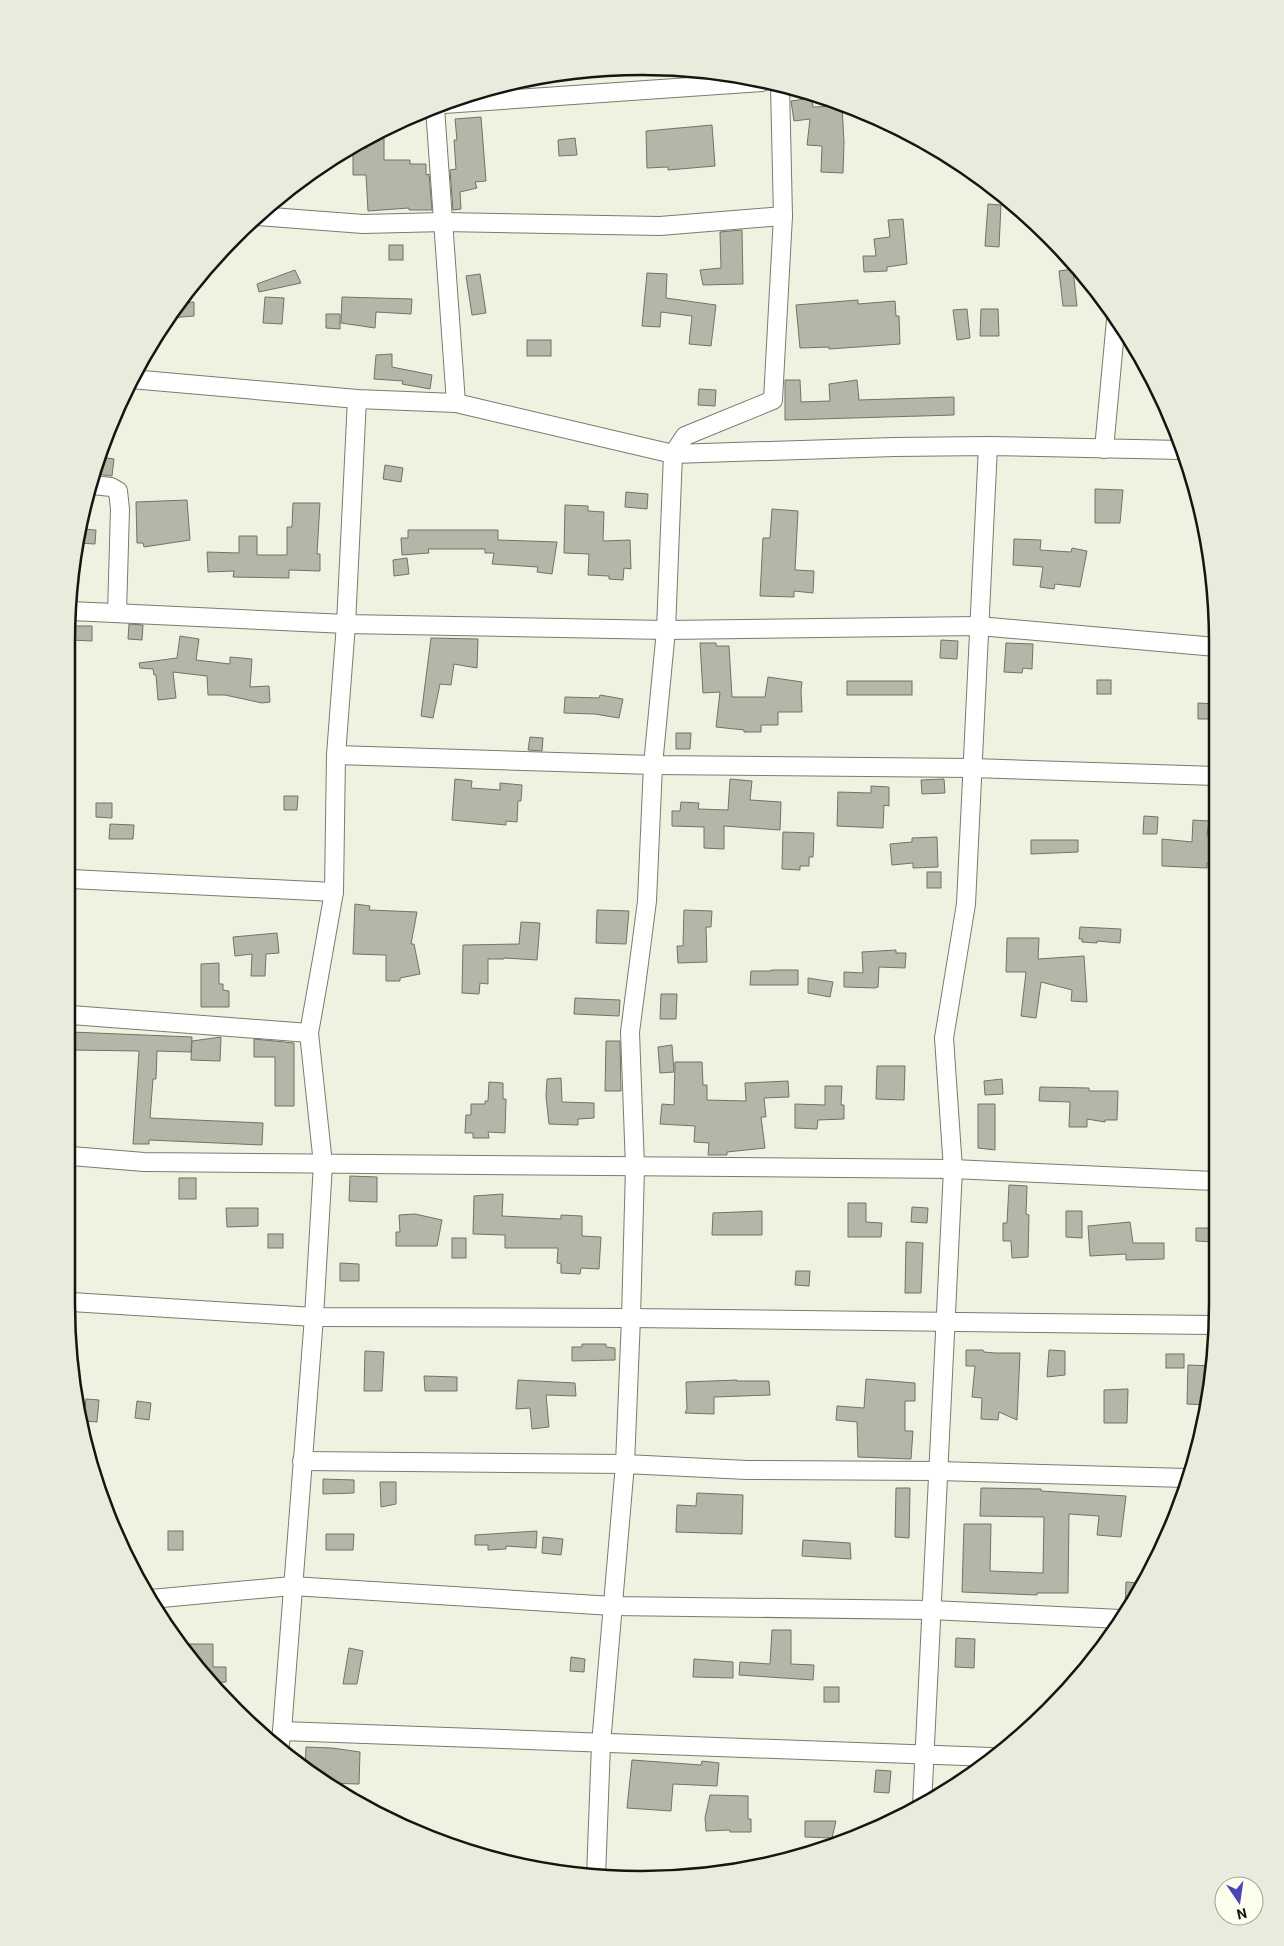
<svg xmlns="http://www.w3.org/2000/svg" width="1284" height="1946" font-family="Roboto,sans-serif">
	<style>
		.building { fill: #b4b6a7; stroke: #717365 }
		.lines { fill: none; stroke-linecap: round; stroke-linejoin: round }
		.minor-casing { stroke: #7a7b6d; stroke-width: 20 }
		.minor { stroke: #fff; stroke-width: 18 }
		.rim { fill: none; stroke: #161611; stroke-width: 2.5 }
	</style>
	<rect width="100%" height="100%" fill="#eff1e1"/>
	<g class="building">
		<polygon points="812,98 813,107 842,106 844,142 843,173 821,172 822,146 807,145 810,119 794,121 791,101"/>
		<polygon points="481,117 486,181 475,182 477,188 460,192 461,209 453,210 450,170 456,169 454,140 457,140 455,119"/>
		<polygon points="712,125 715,166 668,170 668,167 647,168 646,131"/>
		<polygon points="384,128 384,160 410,160 410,164 426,164 426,175 429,174 432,210 409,210 409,208 368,211 366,175 353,175 353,147 367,148 367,138"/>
		<polygon points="575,138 577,155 559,156 558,140"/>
		<polygon points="988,204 1001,205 999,247 985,246"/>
		<polygon points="903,219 907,264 887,267 887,271 864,272 863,256 876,256 874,239 890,237 888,220"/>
		<polygon points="742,230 743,284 703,285 700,270 721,268 720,232"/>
		<rect x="389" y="245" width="14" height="15"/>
		<polygon points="1073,269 1077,306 1063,306 1059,271"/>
		<polygon points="295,270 301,283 259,292 257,284"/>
		<polygon points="647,273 667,274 666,298 716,305 711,346 689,344 692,316 661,312 660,327 642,326"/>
		<polygon points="480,274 486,313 472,315 466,276"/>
		<polygon points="265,297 284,298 282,324 263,323"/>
		<polygon points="342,297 412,299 411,314 376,312 375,328 341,323"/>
		<polygon points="858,300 858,304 895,301 896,316 899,316 900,344 829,349 829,347 800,348 796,305"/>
		<polygon points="194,302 194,316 169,318 180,303"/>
		<polygon points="967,309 970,338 957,340 953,310"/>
		<polygon points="981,309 998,309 999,336 980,336"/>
		<polygon points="326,314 340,314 340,329 326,328"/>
		<rect x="527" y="340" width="24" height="16"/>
		<polygon points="392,354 392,367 432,375 430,389 402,384 403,381 374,379 376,355"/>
		<polygon points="785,380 800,380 801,402 830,401 829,384 857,380 859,400 954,397 954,415 785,420"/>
		<polygon points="699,389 716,390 715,406 698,405"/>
		<polygon points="101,457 114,459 112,476 96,474"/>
		<polygon points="385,465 403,468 401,482 383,479"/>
		<polygon points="1095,489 1123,490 1120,523 1095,523"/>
		<polygon points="626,492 648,494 647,509 625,507"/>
		<polygon points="187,500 190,540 144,547 143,543 137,543 136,502"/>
		<polygon points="293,503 320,503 317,554 320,554 320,571 289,570 289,578 233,577 234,571 208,572 207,552 239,553 239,536 257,536 257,555 287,555 287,527 292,527"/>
		<polygon points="565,505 588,506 588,511 604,512 603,541 630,540 631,569 624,568 623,580 609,579 609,576 588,575 589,554 564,553"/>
		<polygon points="772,509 798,511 795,570 814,571 813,593 794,591 794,597 760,596 763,538 770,538"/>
		<polygon points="81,529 96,530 95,544 78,543"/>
		<polygon points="408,530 498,530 498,540 557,542 552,574 537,572 538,567 492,564 494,553 485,553 485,549 428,549 429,553 402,555 401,538 408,538"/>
		<polygon points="1014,539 1041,540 1040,550 1071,552 1072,548 1087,551 1080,587 1055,584 1054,589 1040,587 1043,567 1013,565"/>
		<polygon points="407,558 409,574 394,576 393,560"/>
		<polygon points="129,624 143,625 142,640 128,639"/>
		<polygon points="71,626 92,626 92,641 71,640"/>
		<polygon points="180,636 199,639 196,660 230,664 230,657 252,659 250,687 269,686 270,702 262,703 225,695 208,695 207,676 173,672 176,698 158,700 156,675 154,675 153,669 140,668 139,663 177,658"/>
		<polygon points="431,638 478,639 477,668 454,664 451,685 440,684 433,718 421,716"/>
		<polygon points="941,640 958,641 957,659 940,658"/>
		<polygon points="700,643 716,643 716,646 729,646 732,697 765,697 768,677 802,682 801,690 802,712 778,712 778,725 761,725 761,732 744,732 744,730 716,727 720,692 703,693"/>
		<polygon points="1006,643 1033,644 1032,669 1023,668 1022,673 1004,672"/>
		<rect x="1097" y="680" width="14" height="14"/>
		<rect x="847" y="681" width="65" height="14"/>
		<polygon points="600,695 623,699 619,718 595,714 564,713 565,697 599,698"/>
		<polygon points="1198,703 1216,704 1216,719 1198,719"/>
		<polygon points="676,733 691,733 690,749 676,749"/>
		<polygon points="530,737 543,738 542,751 528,750"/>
		<polygon points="455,779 472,781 471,788 500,790 500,783 522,785 521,801 518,801 517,822 506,821 506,825 452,820"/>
		<polygon points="730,779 752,781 750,800 781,802 780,830 724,826 724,849 704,848 704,827 672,826 672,811 680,811 681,802 699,803 698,809 728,810"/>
		<polygon points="944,779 945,793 922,794 921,780"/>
		<polygon points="871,786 889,787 889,806 884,805 883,828 837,826 838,792 871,793"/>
		<polygon points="284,796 298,796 297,810 284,810"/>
		<polygon points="96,803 112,803 112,818 96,817"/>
		<polygon points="1144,816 1158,817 1157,834 1143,834"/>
		<polygon points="1193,820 1209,821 1207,836 1211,836 1210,863 1207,863 1207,868 1162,866 1162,839 1192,842"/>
		<polygon points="110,824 134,825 133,839 109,839"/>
		<polygon points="783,832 814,833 813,857 809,857 809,866 800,866 800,870 782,869"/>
		<polygon points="937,837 938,867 913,868 913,863 892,865 890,844 912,842 912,838"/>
		<polygon points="1031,840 1078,840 1078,852 1031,854"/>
		<rect x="927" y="872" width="14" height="16"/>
		<polygon points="355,904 370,906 369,910 417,912 411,944 414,944 420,974 400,978 400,981 386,981 386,955 353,954"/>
		<polygon points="597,910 629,911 626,944 596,943"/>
		<polygon points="684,910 712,911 711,927 706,927 707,962 678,963 677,946 683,946"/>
		<polygon points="521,922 540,923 537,960 504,958 504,959 488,959 488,984 480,983 479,994 462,993 463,945 519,944"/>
		<polygon points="1080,927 1121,929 1120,943 1097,941 1097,943 1082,942 1082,939 1079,939"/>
		<polygon points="277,933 279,953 266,954 265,976 251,976 252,954 235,956 233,937"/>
		<polygon points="1007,938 1039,938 1038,959 1084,956 1087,1002 1071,1001 1072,990 1041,982 1036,1018 1021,1016 1026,972 1006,972"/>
		<polygon points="896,950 896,953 906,953 905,968 879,967 878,987 875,988 844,987 844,972 863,973 862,952"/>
		<polygon points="219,963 219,984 223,984 223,990 229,991 229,1007 201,1007 201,964"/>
		<polygon points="771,970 798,970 798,985 750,985 751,971 771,971"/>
		<polygon points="808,978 833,982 830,997 808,993"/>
		<polygon points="661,994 677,994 676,1019 660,1019"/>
		<polygon points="575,998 620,1000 619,1016 574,1014"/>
		<polygon points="71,1032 192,1037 191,1052 157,1051 156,1079 153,1079 150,1118 263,1123 262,1145 149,1140 149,1144 133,1144 139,1051 71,1050"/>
		<polygon points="221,1037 220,1061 191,1060 192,1041"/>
		<polygon points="254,1039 294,1043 294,1106 275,1106 275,1057 254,1057"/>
		<polygon points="606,1041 620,1041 621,1091 605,1091"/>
		<polygon points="672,1045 674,1072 660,1073 658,1047"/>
		<polygon points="675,1062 702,1062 703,1085 707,1085 707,1100 746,1101 745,1083 788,1081 789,1097 764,1098 766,1117 761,1117 765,1148 727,1152 727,1155 708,1155 709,1143 694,1142 695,1126 660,1124 662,1104 674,1105"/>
		<polygon points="877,1066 905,1066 904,1100 876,1099"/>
		<polygon points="561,1078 562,1102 594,1103 594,1118 578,1119 578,1125 549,1124 546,1096 547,1079"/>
		<polygon points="1002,1079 1003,1094 985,1095 984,1081"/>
		<polygon points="489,1082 503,1083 503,1099 506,1099 505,1133 488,1132 489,1138 473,1138 473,1133 465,1133 466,1115 471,1115 471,1104 485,1104 485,1101 488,1101"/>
		<polygon points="825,1086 842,1086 841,1105 844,1105 844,1119 818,1120 817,1129 795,1128 795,1104 825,1105"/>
		<polygon points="1040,1087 1089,1088 1089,1091 1118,1091 1117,1120 1105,1120 1105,1122 1087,1119 1087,1127 1069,1127 1070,1102 1039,1101"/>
		<polygon points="978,1104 995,1104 995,1150 978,1148"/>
		<polygon points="350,1176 377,1177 377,1202 349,1201"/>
		<rect x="179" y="1178" width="17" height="21"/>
		<polygon points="1009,1185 1027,1186 1026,1214 1029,1215 1028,1257 1012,1258 1011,1241 1003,1241 1003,1223 1007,1223"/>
		<polygon points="503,1194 502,1216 561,1219 561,1215 582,1216 582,1236 601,1237 599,1269 581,1268 580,1274 561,1273 561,1264 557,1263 558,1248 505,1248 505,1235 473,1234 474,1196"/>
		<polygon points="848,1203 866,1203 866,1222 882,1223 881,1237 848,1237"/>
		<polygon points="912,1207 928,1208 927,1223 911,1222"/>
		<polygon points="226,1208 258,1208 258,1226 227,1227"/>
		<polygon points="762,1211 762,1235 712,1235 713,1213"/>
		<polygon points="1066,1211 1082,1211 1082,1238 1066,1237"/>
		<polygon points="415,1214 442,1220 437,1246 396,1246 396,1232 400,1232 399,1215"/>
		<polygon points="1130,1222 1133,1243 1164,1243 1164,1259 1126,1260 1126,1254 1090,1256 1088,1226"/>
		<polygon points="1196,1228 1214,1228 1214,1242 1196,1241"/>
		<rect x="268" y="1234" width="15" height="14"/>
		<rect x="452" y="1238" width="14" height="20"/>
		<polygon points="906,1242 923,1243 921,1293 905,1293"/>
		<polygon points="340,1263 359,1264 359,1281 340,1281"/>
		<polygon points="796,1271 810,1271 809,1286 795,1285"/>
		<polygon points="582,1344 606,1344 606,1347 615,1348 615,1360 572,1361 572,1347 582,1347"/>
		<polygon points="966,1350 983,1350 984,1352 995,1353 1020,1353 1017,1420 999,1412 998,1420 981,1419 982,1398 972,1397 975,1366 966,1366"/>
		<polygon points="1049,1350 1065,1351 1065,1375 1047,1377"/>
		<polygon points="365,1351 384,1352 382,1391 364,1391"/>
		<rect x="1166" y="1354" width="18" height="14"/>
		<polygon points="1188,1365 1213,1366 1213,1379 1206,1405 1187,1404"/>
		<polygon points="424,1376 457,1377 457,1391 425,1391"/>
		<polygon points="866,1379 915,1383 915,1401 905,1401 905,1431 913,1431 911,1459 858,1457 857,1422 836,1420 837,1406 864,1408"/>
		<polygon points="518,1380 575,1383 576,1396 546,1395 549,1427 532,1429 530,1408 516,1409"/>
		<polygon points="737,1380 737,1381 769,1381 770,1395 714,1397 714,1414 685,1413 687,1409 686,1382"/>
		<polygon points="1128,1389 1127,1423 1104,1423 1104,1390"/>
		<polygon points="86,1399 99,1400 97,1422 83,1421"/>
		<polygon points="137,1401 151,1403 149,1420 135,1418"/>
		<polygon points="323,1479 354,1480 354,1493 323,1494"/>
		<polygon points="380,1482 396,1482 396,1504 381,1507"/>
		<polygon points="896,1488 910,1488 909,1538 895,1537"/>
		<polygon points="981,1488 1041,1489 1041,1491 1126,1496 1121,1537 1097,1535 1099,1516 1069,1514 1068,1593 1037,1593 1037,1595 962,1592 964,1524 991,1524 990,1571 1043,1573 1044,1517 980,1516"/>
		<polygon points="697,1493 743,1495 742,1534 676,1532 677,1505 696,1506"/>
		<rect x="168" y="1531" width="15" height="19"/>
		<polygon points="537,1531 536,1548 506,1546 506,1549 488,1550 488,1545 475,1545 475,1535"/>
		<polygon points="326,1534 354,1534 353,1550 326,1550"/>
		<polygon points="543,1537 563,1539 561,1555 542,1553"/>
		<polygon points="803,1540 850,1543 851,1559 802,1556"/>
		<polygon points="1126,1582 1140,1583 1139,1594 1127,1611 1125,1609"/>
		<polygon points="772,1630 791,1630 791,1664 814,1665 813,1680 739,1675 740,1662 770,1664"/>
		<polygon points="956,1638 975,1639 974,1668 955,1667"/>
		<polygon points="179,1644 213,1644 213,1667 226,1667 226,1682 213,1683 213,1687"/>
		<polygon points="349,1648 363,1651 357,1684 343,1684"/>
		<polygon points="571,1657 585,1659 584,1672 570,1671"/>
		<polygon points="694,1659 733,1662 733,1678 693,1677"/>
		<rect x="824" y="1687" width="15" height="15"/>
		<polygon points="306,1747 332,1748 360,1752 359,1784 325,1783 305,1770"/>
		<polygon points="632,1760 701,1765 702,1761 719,1763 717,1786 673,1784 671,1811 627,1808"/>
		<polygon points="876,1770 891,1771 889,1793 874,1792"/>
		<polygon points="710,1795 748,1796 748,1819 751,1819 751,1832 730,1832 730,1830 706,1831 705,1818"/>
		<polygon points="805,1821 836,1821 832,1838 805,1837"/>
	</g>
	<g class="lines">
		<defs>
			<g id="minor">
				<polyline points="444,104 762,82"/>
				<polyline points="435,108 456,403"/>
				<polyline points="258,216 363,224 444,222 660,226 783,216"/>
				<polyline points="131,379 357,399 456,403 673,454 894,447 988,446 1182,450"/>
				<polyline points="1104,449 1116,320"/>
				<polyline points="93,485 111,487 118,491 120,509 117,613"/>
				<polyline points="71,611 346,624 666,630 979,626 1216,647"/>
				<polyline points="336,755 653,765 972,768 1216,776"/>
				<polyline points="71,879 334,892"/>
				<polyline points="71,1015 309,1033"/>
				<polyline points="71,1156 144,1162 953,1169 1214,1181"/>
				<polyline points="71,1302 314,1317 631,1318 1213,1325"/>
				<polyline points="302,1461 625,1464 747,1470 938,1471 1186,1478"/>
				<polyline points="151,1599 292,1586 613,1606 931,1610 1121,1619"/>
				<polyline points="282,1731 991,1757"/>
				<polyline points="279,1749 282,1731 314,1317 323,1164 309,1033 334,892 336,755 346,624 357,399"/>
				<polyline points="922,1806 953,1169 944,1038 966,904 988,446"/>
				<polyline points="596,1877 601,1744 625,1464 631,1318 635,1167 630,1032 647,901 653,765 666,630 673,454 685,436 773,400 783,216 780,86"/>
			</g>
		</defs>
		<use href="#minor" class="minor-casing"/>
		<use href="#minor" class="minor"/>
	</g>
	<path d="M0 0H1284V1946H0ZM642 75H642A567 567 0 0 1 1209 642V1304A567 567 0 0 1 642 1871H642A567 567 0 0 1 75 1304V642A567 567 0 0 1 642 75Z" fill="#eaebdc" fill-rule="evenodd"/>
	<path class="rim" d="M642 75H642A567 567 0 0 1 1209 642V1304A567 567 0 0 1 642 1871H642A567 567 0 0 1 75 1304V642A567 567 0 0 1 642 75Z"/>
	<g transform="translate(1239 1901) rotate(167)"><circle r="24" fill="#fcfeee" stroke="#a0a196"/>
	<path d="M0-4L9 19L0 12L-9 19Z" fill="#4a44ba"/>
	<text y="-8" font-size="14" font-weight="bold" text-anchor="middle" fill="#161611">N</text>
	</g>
</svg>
